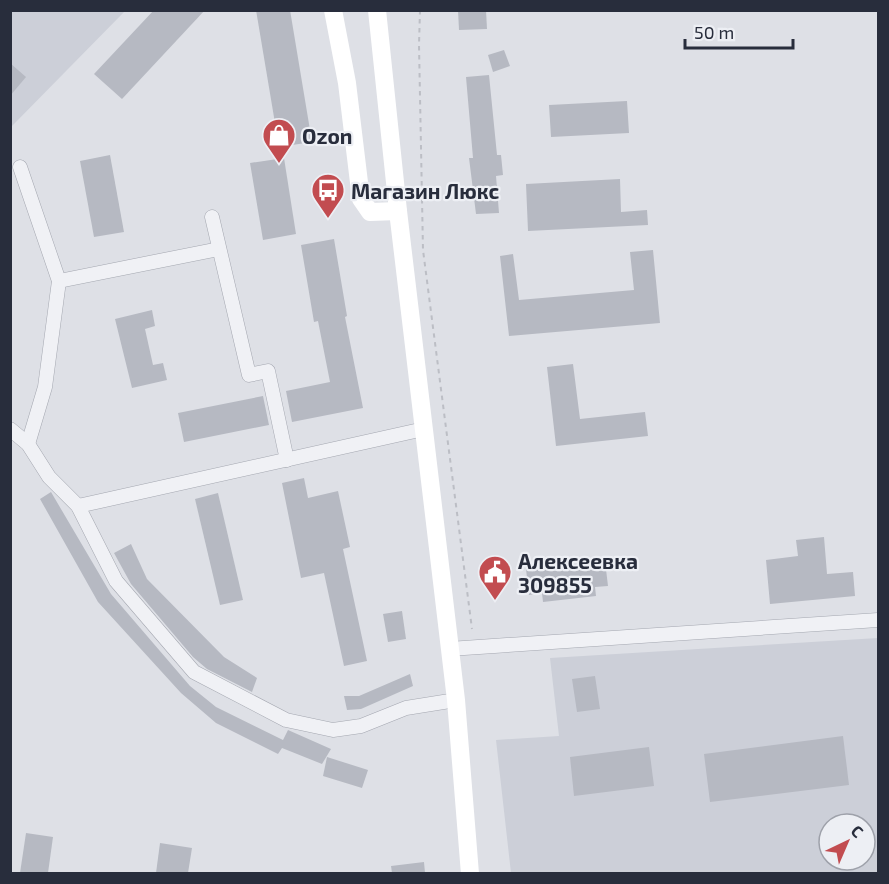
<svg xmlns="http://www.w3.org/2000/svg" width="889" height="884" font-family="'Exo 2',sans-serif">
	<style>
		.built { fill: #cccfd8; fill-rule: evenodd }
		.building { fill: #b6b9c2 }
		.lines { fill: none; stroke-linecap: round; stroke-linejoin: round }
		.minor-casing { stroke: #a4a7b0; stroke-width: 15 }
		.path { stroke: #bcbec5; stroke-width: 2; stroke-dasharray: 4.5 4.5; stroke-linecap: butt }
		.minor { stroke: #f0f1f5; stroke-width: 14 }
		.secondary { stroke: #fff; stroke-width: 18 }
		.labels { text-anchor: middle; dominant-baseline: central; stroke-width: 4.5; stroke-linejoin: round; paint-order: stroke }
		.poi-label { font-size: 21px; font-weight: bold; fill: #282d3c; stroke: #edeff4; text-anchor: start }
	</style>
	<rect width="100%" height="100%" fill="#dee0e6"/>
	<g class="built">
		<polygon points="11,11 125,11 11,127"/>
		<path d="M878,638V873H511L496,740L559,736L550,658ZM829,824H865V860H829Z"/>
	</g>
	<g class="building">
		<polygon points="154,10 205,10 122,99 94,74"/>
		<polygon points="256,10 290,10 312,142 279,147"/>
		<polygon points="458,10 486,10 487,29 459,30"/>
		<polygon points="504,50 510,66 493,72 488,55"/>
		<polygon points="10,63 26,77 10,96"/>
		<polygon points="489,75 497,155 501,155 503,175 496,176 499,213 476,214 469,158 473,158 466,77"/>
		<polygon points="627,101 629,133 551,137 549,105"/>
		<polygon points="110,155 124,232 94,237 80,161"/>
		<polygon points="284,158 296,234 263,240 250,163"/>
		<polygon points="620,179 621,212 647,210 648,225 528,231 526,184"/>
		<polygon points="334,239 347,316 345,317 363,408 292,422 286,391 330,382 318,321 314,322 301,245"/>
		<polygon points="653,250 660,323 509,336 500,256 513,254 519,300 634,290 630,252"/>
		<polygon points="152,310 155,326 145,329 153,365 163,363 167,380 132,388 115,319"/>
		<polygon points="573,364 580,419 645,412 648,436 556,446 547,367"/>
		<polygon points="263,396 269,425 184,442 178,413"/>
		<polygon points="304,478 308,498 338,491 350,547 343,549 367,661 344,666 324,573 301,578 282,483"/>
		<polygon points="51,492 111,594 190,686 216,707 283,740 288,730 331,749 322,764 282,748 278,754 216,723 181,693 98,602 40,499"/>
		<polygon points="218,493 243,600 220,605 195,499"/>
		<polygon points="824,537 827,574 853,572 855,596 770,604 766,560 798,556 796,540"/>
		<polygon points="131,544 147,579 224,657 257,678 252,692 207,669 193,657 131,584 114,553"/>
		<polygon points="605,561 608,586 595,587 596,596 543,602 542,593 529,595 526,569"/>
		<polygon points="402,611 406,639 388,642 383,614"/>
		<polygon points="410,674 413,686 361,709 347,710 344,696 359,696"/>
		<polygon points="595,676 600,709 577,712 572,679"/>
		<polygon points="843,736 849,785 710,802 704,754"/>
		<polygon points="649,747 654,786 574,796 570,757"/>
		<polygon points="327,757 368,770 362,788 323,776"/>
		<polygon points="26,833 53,837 48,873 20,873"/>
		<polygon points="160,843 192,848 188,873 156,873"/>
		<polygon points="424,862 425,873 392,873 391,866"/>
	</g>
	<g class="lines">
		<defs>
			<g id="minor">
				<polyline points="20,167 59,281 45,387 28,444"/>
				<polyline points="212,217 249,375 268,371 287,460"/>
				<polyline points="59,281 219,249"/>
				<polyline points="10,429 28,444 49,477 78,506 116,581 194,672 286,720 333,730 361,726 406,708 456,700"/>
				<polyline points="78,506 424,429"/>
				<polyline points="449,649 878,620"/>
			</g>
		</defs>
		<use href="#minor" class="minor-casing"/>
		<polyline class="path" points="420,10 419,45 423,250 472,629"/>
		<use href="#minor" class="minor"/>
		<g class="secondary">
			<polyline points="333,10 347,83 361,199 370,212 398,211"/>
			<polyline points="377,10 398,211 456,700 470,874"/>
		</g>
	</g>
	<defs>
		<symbol id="shop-pin" viewBox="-11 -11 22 30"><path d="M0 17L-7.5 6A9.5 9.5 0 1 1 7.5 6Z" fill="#c24c50" stroke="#edeff4"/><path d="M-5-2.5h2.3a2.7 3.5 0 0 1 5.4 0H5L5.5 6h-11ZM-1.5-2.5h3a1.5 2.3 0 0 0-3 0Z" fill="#fff"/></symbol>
		<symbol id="bus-pin" viewBox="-11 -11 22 30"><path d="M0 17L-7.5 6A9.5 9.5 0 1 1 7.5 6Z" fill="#c24c50" stroke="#edeff4"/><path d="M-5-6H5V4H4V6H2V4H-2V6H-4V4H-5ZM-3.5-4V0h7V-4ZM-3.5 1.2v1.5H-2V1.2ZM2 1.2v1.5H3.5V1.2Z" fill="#fff"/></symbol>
		<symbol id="civic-pin" viewBox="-11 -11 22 30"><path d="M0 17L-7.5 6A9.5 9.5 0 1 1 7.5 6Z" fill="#c24c50" stroke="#edeff4"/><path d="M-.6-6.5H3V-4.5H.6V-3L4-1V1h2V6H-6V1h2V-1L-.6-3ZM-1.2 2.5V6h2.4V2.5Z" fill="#fff"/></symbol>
	</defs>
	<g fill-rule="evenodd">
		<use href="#shop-pin" x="260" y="116" width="38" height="52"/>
		<use href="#bus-pin" x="309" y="171" width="38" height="52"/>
		<use href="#civic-pin" x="476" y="553" width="38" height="52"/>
	</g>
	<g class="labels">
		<g class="poi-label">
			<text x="302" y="135">Ozon</text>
			<text x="351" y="190">Магазин Люкс</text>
			<text x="518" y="560">Алексеевка<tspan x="518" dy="24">309855</tspan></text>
		</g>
	</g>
	<rect width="889" height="884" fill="none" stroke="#282d3c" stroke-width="24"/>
	<g transform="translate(847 842) rotate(44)"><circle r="28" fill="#edeff4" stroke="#9ea1aa" stroke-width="1.5"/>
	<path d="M0-4.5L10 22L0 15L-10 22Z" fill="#c24c50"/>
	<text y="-9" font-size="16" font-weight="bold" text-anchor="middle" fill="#282d3c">С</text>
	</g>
	<path d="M685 39v9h108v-9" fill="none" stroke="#282d3c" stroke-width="3"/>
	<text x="694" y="39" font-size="18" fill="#282d3c" stroke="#edeff4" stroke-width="4.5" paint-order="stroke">50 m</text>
</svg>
